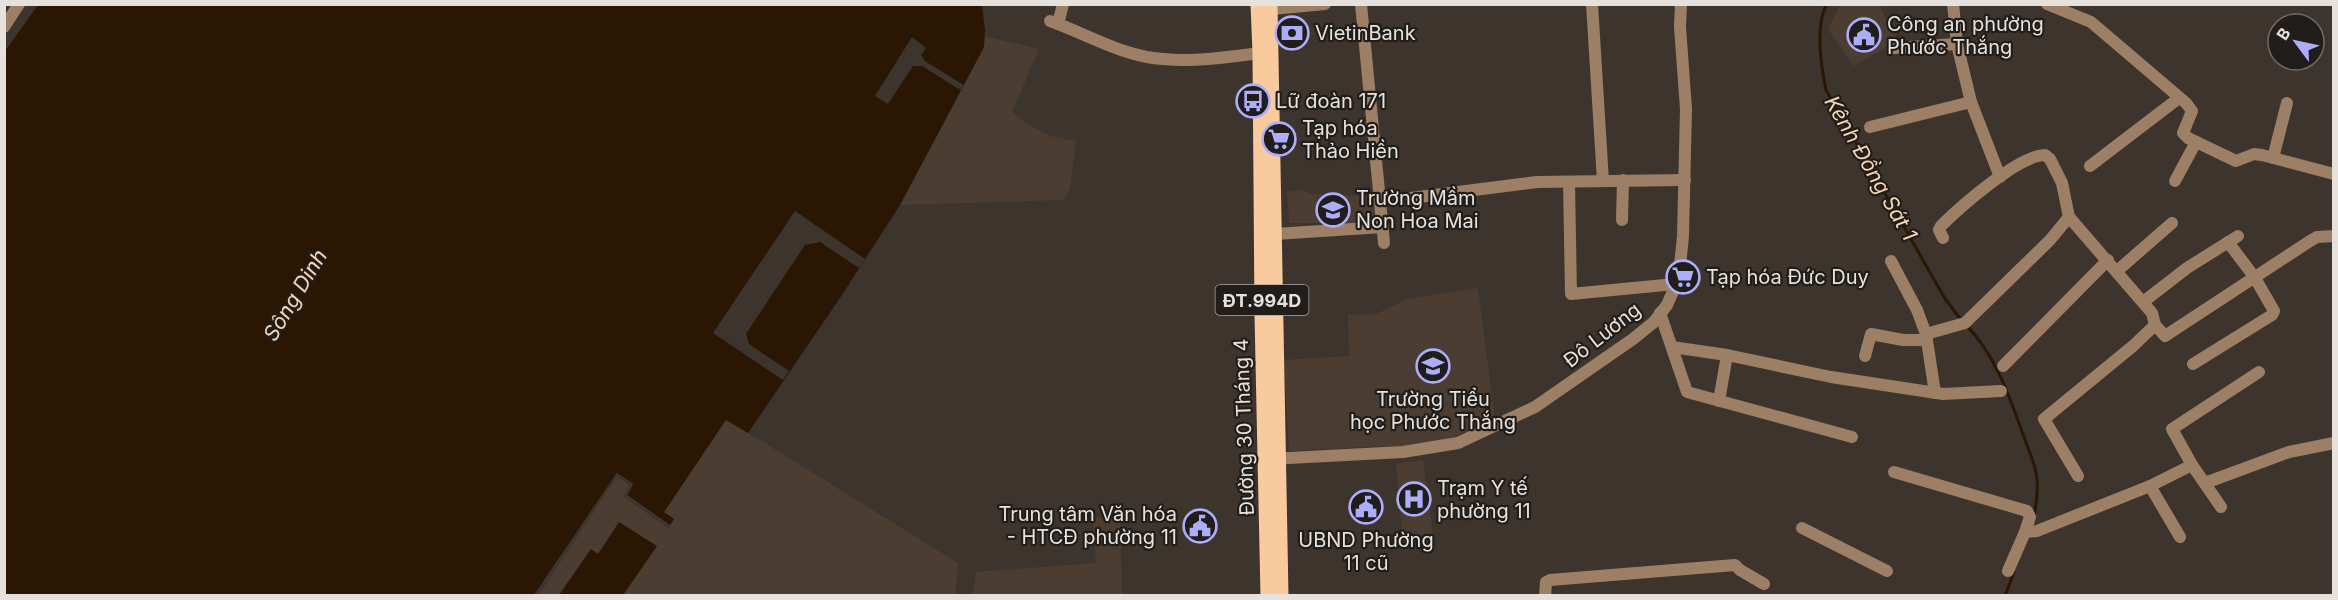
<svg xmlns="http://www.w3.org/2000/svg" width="2338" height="600" font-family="Inter,sans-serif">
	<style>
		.built { fill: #4b3d31 }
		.water { fill: #2a1602 }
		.pier { fill: #3d352d }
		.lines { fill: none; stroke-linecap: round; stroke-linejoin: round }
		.stream { stroke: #2a1602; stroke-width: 3 }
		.minor { stroke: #9c7f65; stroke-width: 12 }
		.major { stroke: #f9ca9e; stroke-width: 15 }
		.labels { text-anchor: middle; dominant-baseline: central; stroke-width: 4.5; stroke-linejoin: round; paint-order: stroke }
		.shield { fill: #211d1a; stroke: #aba6a2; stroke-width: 1.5 }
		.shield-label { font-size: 18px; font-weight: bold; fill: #e6e1dc }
		.poi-label { font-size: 20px; fill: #e6e1dc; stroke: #211d1a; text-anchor: start }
		.street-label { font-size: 20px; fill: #e6e1dc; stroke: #211d1a }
		.water-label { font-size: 21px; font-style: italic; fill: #f7d4b4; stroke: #211d1a }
	</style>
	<rect width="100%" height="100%" fill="#3d352d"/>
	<g class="built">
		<polygon points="1840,5 1879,5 1898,41 1853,66 1828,29"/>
		<polygon points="984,36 1039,49 1012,112 1024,122 1050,136 1076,141 1070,189 1063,200 900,205 984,48"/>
		<polygon points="1303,190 1310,194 1376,196 1379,223 1289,223 1287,192"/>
		<polygon points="1478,288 1495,419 1440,443 1414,447 1383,446 1289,451 1284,360 1349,356 1348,315 1376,314 1407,299"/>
		<polygon points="726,419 958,563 955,595 623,595 657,546 598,555 591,550 559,595 534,596 617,473 664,512"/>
		<polygon points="1423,460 1433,535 1403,538 1396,464"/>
		<polygon points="1093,517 1120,517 1122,595 973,595 976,572 1096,563"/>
	</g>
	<g class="water">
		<polygon points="38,5 982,5 985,30 984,47 900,205 842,295 748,433 726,420 664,512 674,519 670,525 627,495 633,484 617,473 534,595 5,596 5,51"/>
		<polygon points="619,522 657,546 623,595 559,595 591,549 598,554"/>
	</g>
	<g class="pier">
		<polygon points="912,37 926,48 921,55 925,61 965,86 962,91 922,66 913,66 888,104 875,96"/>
		<polygon points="795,211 865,259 859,268 820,242 805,245 746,334 749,344 789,371 783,380 713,333"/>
		<polygon points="617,473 633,484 627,496 670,525 668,528 625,498 624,495 629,485 617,477 538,596 534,595"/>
	</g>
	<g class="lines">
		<g class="stream">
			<path d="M1827,4C1815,25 1821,66 1826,90L1944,297L1961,320"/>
			<path d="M1967,326C1996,356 2010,398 2024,437C2028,449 2034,461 2036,473C2039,487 2037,501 2034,515"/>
			<polyline points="2005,596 2014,572"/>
		</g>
		<g class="minor">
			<polyline points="1361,4 1384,243"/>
			<polyline points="1592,4 1603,181"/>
			<polyline points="1953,4 1957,44 1971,102 2000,177"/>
			<polyline points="2047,4 2091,22 2186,103 2192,111 2183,133 2188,138 2236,161 2254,154 2262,155 2334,174"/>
			<polyline points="1262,10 1325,4"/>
			<path d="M1050,21C1087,34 1124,57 1163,59C1196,62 1229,57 1260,53"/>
			<polyline points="1058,24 1063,4"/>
			<polyline points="4,27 19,4"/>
			<polyline points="1893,48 1957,44"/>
			<polyline points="1870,127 1971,102"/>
			<polyline points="2273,158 2287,103"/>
			<polyline points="2090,166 2179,98"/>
			<polyline points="2175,181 2196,142"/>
			<polyline points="1569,182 1571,294 1675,284"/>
			<polyline points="1411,198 1537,182 1685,180"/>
			<polyline points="1622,220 1623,180"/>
			<polyline points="1275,234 1383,227"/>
			<path d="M1943,238L1939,230L1941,226C1960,207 2019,155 2045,155L2050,159L2062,183L2069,217L2152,313L2155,325L2165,336L2310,241L2317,237L2334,236"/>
			<polyline points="1891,261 1917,310 1926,334 1935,393"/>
			<polyline points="2117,271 2172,223"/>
			<polyline points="2143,302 2187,268 2238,236"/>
			<polyline points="1660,313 1687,392 1852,437"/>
			<polyline points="1926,334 1965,323 2050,240 2069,217"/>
			<polyline points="1672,347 1727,355"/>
			<polyline points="1865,356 1871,334 1903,340 1927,340"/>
			<polyline points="2193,364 2272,315 2274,311 2255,278 2228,242"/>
			<polyline points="2003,366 2108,260"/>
			<polyline points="1719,401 1727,355 1831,377 1943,394 2001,391"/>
			<polyline points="1269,459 1403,452 1458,443 1535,407 1633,339 1654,322 1667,305 1674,289 1680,266 1683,236 1686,109 1680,27 1681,4"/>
			<polyline points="1894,472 2027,511 2030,517 2025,532 2008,571"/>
			<polyline points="2078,476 2044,419 2133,346 2155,325"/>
			<polyline points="2205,483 2289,452 2334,443"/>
			<polyline points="2150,486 2180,537"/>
			<polyline points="2221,507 2192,465 2172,429 2259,372"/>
			<polyline points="1802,528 1887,571"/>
			<polyline points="2025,532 2037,531 2150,486 2192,465"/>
			<polyline points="1545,596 1546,582 1550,580 1735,565 1740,570 1764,584"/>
		</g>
		<g class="major">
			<polyline points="1258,4 1260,53 1262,315 1268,596"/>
			<polyline points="1270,4 1281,596"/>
		</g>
	</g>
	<defs>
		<symbol id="bank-ring" viewBox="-11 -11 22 22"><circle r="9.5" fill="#211d1a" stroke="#adaefb" stroke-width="1.5"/><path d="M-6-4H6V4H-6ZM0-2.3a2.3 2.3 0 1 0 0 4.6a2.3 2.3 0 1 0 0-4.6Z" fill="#adaefb"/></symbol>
		<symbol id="civic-ring" viewBox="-11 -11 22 22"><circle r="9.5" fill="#211d1a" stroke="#adaefb" stroke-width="1.5"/><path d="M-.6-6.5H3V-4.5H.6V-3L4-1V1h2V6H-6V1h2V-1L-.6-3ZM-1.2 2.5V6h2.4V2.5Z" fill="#adaefb"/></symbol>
		<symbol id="bus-ring" viewBox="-11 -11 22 22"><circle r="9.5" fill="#211d1a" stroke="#adaefb" stroke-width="1.5"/><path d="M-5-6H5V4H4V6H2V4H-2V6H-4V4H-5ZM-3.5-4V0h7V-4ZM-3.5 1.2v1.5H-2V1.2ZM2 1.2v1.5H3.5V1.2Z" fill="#adaefb"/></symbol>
		<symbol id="supermarket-ring" viewBox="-11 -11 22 22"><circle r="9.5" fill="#211d1a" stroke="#adaefb" stroke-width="1.5"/><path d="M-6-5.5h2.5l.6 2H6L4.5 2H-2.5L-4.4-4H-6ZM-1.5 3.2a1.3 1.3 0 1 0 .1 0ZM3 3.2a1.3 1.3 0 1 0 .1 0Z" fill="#adaefb"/></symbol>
		<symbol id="school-ring" viewBox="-11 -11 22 22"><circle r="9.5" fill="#211d1a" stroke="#adaefb" stroke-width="1.5"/><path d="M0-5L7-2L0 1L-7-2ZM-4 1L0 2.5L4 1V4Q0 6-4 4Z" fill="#adaefb"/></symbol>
		<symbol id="hospital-ring" viewBox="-11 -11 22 22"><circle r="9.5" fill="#211d1a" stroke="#adaefb" stroke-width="1.5"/><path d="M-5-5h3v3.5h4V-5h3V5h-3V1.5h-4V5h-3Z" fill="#adaefb"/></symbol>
	</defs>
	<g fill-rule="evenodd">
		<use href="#bank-ring" x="1273" y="14" width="38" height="38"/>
		<use href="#civic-ring" x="1845" y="16" width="38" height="38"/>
		<use href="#bus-ring" x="1234" y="82" width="38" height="38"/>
		<use href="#supermarket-ring" x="1260" y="120" width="38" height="38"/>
		<use href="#school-ring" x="1314" y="191" width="38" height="38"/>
		<use href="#supermarket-ring" x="1664" y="258" width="38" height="38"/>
		<use href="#school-ring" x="1414" y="347" width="38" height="38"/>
		<use href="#hospital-ring" x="1395" y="480" width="38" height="38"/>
		<use href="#civic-ring" x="1347" y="488" width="38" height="38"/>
		<use href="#civic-ring" x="1181" y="507" width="38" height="38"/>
	</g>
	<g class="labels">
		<rect class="shield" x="1215.5" y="285" width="93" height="30" rx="4.5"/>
		<g class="shield-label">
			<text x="1262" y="300">ĐT.994D</text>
		</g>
		<g class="poi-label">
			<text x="1887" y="24">Công an phường<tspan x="1887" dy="23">Phước Thắng</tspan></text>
			<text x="1315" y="33">VietinBank</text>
			<text x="1276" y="101">Lữ đoàn 171</text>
			<text x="1302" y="128">Tạp hóa<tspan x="1302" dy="23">Thảo Hiền</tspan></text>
			<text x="1356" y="198">Trường Mầm<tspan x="1356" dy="23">Non Hoa Mai</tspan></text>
			<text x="1706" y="277">Tạp hóa Đức Duy</text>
			<text x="1433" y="399" text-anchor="middle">Trường Tiểu<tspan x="1433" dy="23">học Phước Thắng</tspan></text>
			<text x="1437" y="488">Trạm Y tế<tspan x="1437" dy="23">phường 11</tspan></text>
			<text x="1177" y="514" text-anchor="end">Trung tâm Văn hóa<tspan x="1177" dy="23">- HTCĐ phường 11</tspan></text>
			<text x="1366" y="540" text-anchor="middle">UBND Phường<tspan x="1366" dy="23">11 cũ</tspan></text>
		</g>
		<g class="street-label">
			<text transform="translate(1602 335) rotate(-38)">Đô Lương</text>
			<text transform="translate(1244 427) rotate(-92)">Đường 30 Tháng 4</text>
		</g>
		<g class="water-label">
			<text transform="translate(1871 168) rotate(60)">Kênh Đồng Sát 1</text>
			<text transform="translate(295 295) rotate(-59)">Sông Dinh</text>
		</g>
	</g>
	<rect width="2338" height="600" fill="none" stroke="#e6e1dc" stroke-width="12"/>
	<g transform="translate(2296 42) rotate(303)"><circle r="28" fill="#211d1a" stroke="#706b68" stroke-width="1.5"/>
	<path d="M0-4.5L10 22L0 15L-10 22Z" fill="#adaefb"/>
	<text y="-9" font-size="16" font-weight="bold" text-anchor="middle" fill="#e6e1dc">B</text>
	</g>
</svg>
